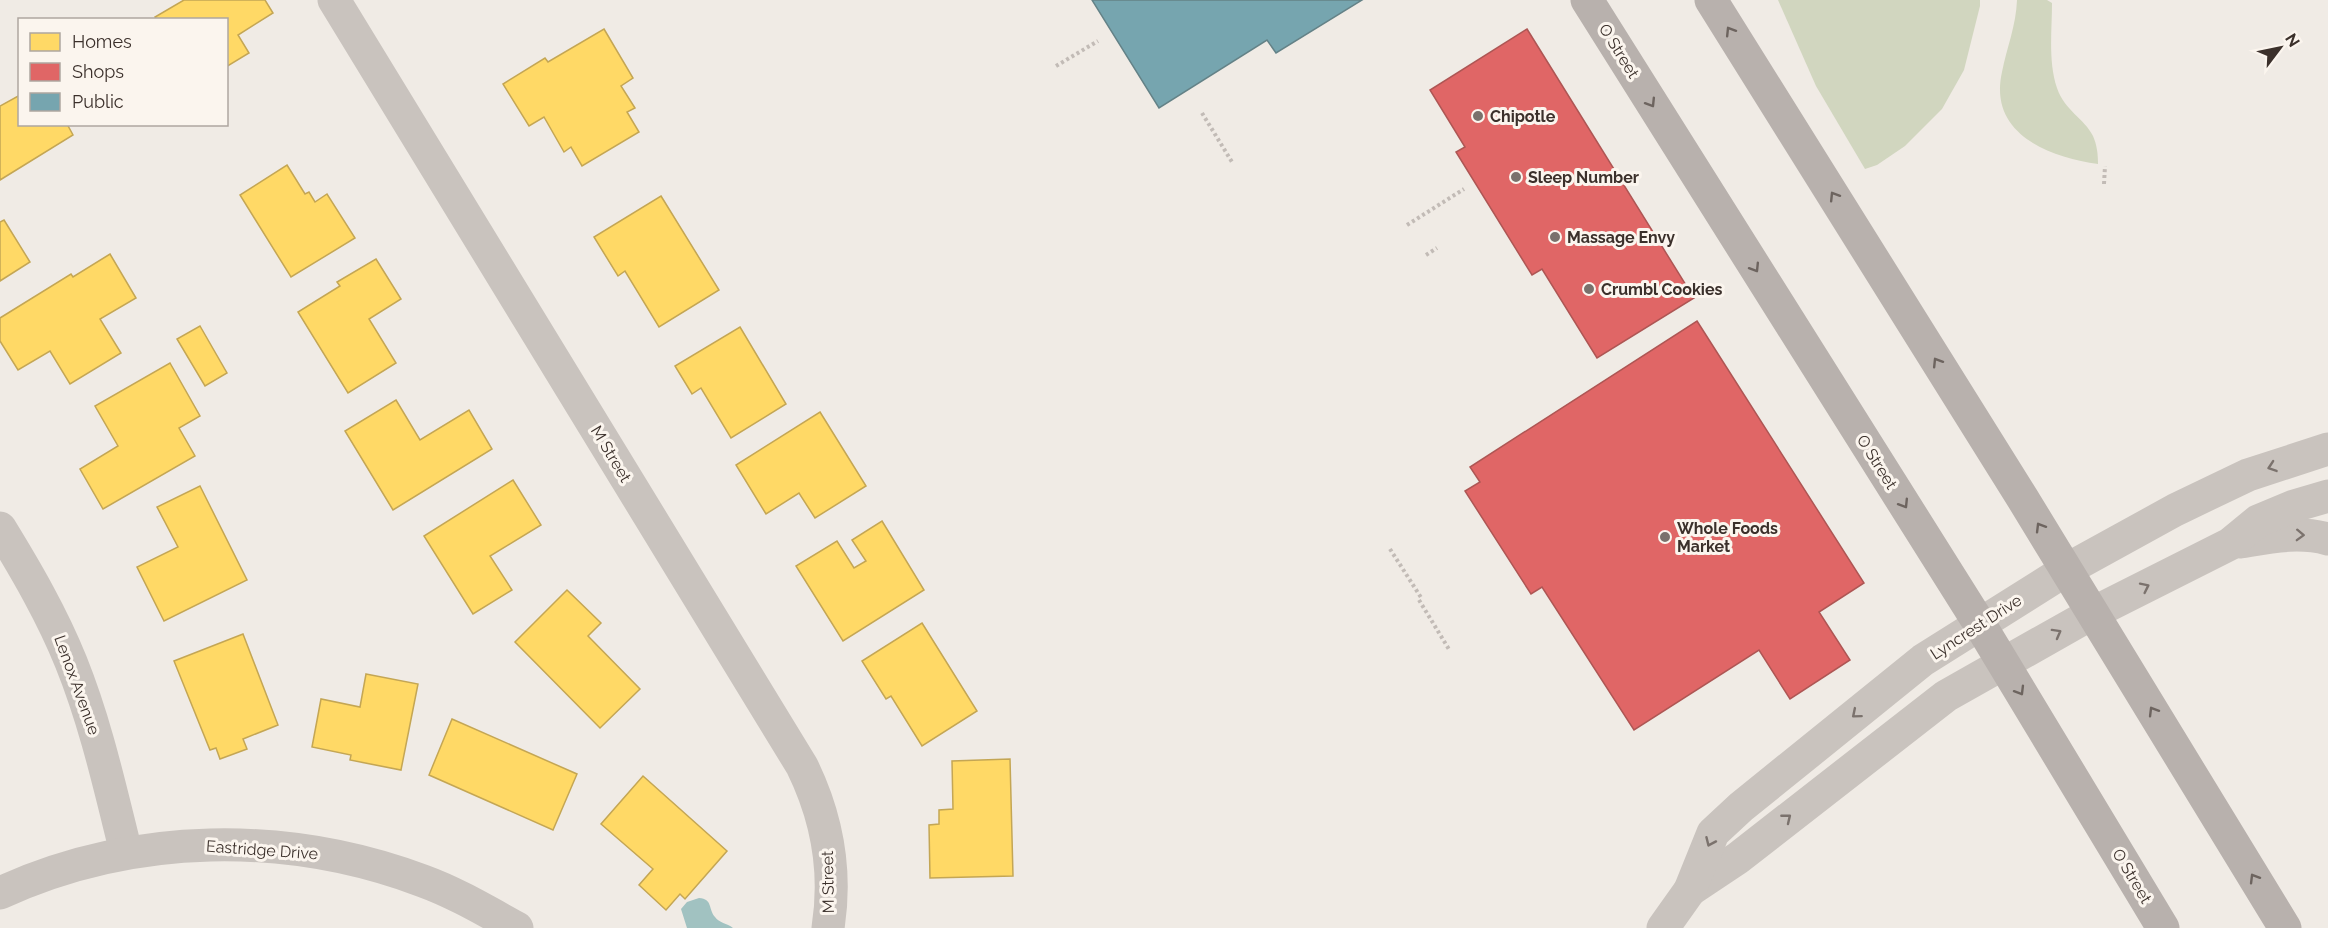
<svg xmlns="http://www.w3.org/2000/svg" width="2328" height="928" font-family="Raleway,sans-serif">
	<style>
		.green { fill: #d1d6bf }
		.water { fill: #a1c2c1 }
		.homes { fill: #ffd966; stroke: #c4a654; stroke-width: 1.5 }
		.shops { fill: #e06666; stroke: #ae5654; stroke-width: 1.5 }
		.public { fill: #76a5af; stroke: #648287; stroke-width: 1.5 }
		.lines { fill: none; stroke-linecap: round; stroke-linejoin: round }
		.path { stroke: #c2bbb6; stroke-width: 4; stroke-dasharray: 3 3; stroke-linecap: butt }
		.minor { stroke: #c9c3be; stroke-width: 33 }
		.primary { stroke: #b8b1ad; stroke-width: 33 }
		.oneway { stroke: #6d645f }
		.oneway2 { stroke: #7b726d }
		.poi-dot { fill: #7a716c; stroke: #fbf5ee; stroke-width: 2 }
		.labels { text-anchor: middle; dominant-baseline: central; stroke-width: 6; stroke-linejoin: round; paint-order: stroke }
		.street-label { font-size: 16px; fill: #3b302b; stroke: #fbf5ee }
		.poi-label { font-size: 16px; font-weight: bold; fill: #3b302b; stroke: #fbf5ee; text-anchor: start }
	</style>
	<rect width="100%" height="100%" fill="#f0ebe5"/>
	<g class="green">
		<polygon points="1778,0 1980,0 1980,6 1964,70 1942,109 1905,146 1877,165 1865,169 1816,86"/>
		<path d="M2017,0H2047L2052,3C2052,30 2048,62 2057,88C2065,111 2084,118 2093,136C2097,145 2098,154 2098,164C2049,157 1988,134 2002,72C2007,47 2016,26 2017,0Z"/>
	</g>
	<path class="water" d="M699,898C713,899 708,909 715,917C719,923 727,923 733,928H687L681,909L687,902Z"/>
	<g class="homes">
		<polygon points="184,0 265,0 273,13 238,35 249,53 226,67 226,20 157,20 155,17"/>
		<polygon points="604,29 633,78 621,86 635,108 627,112 639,132 582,166 571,147 564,152 544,117 529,126 503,84 545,58 548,62"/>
		<polygon points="20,95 20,124 67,124 73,135 0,180 0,106"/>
		<polygon points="287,165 305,194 309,192 315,202 327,194 355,238 291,277 240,195"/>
		<polygon points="661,196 719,290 659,327 625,271 618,276 594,237"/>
		<polygon points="4,220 30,262 0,281 0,222"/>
		<polygon points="110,254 136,298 100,319 121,353 70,384 50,351 18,370 0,341 0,318 71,274 73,277"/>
		<polygon points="376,259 401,299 369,319 396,363 348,393 298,312 340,286 337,282"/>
		<polygon points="200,326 227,373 205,386 177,339"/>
		<polygon points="740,327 786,404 731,438 701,388 692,394 675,366"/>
		<polygon points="170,363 200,416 179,428 195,456 103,509 80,469 118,446 95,406"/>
		<polygon points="396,400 420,440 469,410 492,449 393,510 345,431"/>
		<polygon points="820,412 866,486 815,518 799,493 766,514 736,465"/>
		<polygon points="513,480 541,525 490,556 512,590 473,614 424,536"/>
		<polygon points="200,486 247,580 164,621 137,567 178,547 157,507"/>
		<polygon points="882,521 924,590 843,641 796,566 837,541 854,568 866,561 852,540"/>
		<polygon points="567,590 601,623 588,636 640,689 600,728 515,642"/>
		<polygon points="922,623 977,711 922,746 891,696 886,699 862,661"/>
		<polygon points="243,634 278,725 243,739 247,749 220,759 216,748 210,750 174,661"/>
		<polygon points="366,674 418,684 401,770 350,760 351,755 312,747 321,699 360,707"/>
		<polygon points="452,719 577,774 553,830 429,775"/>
		<polygon points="1010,759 1013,876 930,878 929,825 939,824 939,810 953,809 952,761"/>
		<polygon points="643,776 727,851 685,899 680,894 666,910 639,885 653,869 601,824"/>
	</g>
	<g class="shops">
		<polygon points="1527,29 1694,298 1597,358 1542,269 1532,275 1456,152 1465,147 1430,90"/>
		<polygon points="1697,321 1864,583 1819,612 1850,660 1790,699 1759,650 1634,730 1542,587 1531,594 1465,491 1480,482 1470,467"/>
	</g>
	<polygon class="public" points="1092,0 1362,0 1276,53 1267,40 1159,108"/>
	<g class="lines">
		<g class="path">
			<polyline points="1056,66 1098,41"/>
			<polyline points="1202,113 1232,162"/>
			<polyline points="2104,184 2105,166"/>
			<polyline points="1407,225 1464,189"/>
			<polyline points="1426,255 1437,248"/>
			<polyline points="1390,549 1422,599"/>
			<polyline points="1419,600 1450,651"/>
		</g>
		<g class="minor">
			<path d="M334,0L802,766C827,817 837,871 828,928"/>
			<path d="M0,528C27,572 52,615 71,662C96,724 110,788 126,852"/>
			<path d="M2240,542C2271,537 2298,531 2328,539"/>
			<polyline points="1690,890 1738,858 1946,696 2093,613 2230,544 2258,521 2294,506 2328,496"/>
			<path d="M0,893C133,832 287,830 423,881C456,893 486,911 517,928"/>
			<polyline points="1663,928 1690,890 1713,833 1741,807 1923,660 2066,570 2175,510 2248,475 2328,449"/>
		</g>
		<g class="primary">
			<polyline points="1587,0 1979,623 2163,928"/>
			<polyline points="1711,0 2023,499 2285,928"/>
		</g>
	</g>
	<defs><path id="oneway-chevron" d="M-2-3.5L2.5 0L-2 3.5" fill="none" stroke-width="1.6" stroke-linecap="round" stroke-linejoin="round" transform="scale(1.5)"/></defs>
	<g class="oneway">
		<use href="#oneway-chevron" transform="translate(1730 31) rotate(-122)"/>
		<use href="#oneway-chevron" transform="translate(1651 103) rotate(58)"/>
		<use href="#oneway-chevron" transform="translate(1834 196) rotate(-122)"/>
		<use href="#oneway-chevron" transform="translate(1755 268) rotate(58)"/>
		<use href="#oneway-chevron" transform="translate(1937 362) rotate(-122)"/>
		<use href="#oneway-chevron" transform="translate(1904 504) rotate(58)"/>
		<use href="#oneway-chevron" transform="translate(2040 527) rotate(-121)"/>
		<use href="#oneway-chevron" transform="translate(2020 691) rotate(59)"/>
		<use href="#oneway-chevron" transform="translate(2153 711) rotate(-121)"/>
		<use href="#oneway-chevron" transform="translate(2254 878) rotate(-121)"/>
	</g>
	<g class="oneway2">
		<use href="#oneway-chevron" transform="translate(2272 467) rotate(161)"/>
		<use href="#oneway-chevron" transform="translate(2300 535) rotate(2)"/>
		<use href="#oneway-chevron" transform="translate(2145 587) rotate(-26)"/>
		<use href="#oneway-chevron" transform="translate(2057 633) rotate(-29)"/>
		<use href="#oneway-chevron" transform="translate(1856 714) rotate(140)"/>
		<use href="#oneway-chevron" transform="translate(1787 818) rotate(-39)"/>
		<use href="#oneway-chevron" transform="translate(1710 842) rotate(114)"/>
	</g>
	<g class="poi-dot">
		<circle cx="1478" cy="116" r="6"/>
		<circle cx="1516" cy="177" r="6"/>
		<circle cx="1555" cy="237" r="6"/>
		<circle cx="1589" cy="289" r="6"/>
		<circle cx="1665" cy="537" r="6"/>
	</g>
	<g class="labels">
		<g class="street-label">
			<text transform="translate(1619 51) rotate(58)">O Street</text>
			<text transform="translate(611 454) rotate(59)">M Street</text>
			<text transform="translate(1877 462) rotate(58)">O Street</text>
			<text transform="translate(1976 627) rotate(-33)">Lyncrest Drive</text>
			<text transform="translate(77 685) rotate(70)">Lenox Avenue</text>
			<text transform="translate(262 850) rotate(4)">Eastridge Drive</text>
			<text transform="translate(2132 876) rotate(59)">O Street</text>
			<text transform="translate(828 882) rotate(-91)">M Street</text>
		</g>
		<g class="poi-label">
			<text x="1490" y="116">Chipotle</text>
			<text x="1528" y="177">Sleep Number</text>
			<text x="1567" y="237">Massage Envy</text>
			<text x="1601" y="289">Crumbl Cookies</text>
			<text x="1677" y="528">Whole Foods<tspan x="1677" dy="18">Market</tspan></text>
		</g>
	</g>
	<rect x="18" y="18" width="210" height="108" fill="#fbf5ee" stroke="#aea6a0" stroke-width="1.5"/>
	<rect x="30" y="33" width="30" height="18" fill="#ffd966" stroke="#aea6a0" stroke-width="1.5"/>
	<text x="72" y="48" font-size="18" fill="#3b302b">Homes</text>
	<rect x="30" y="63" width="30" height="18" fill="#e06666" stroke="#aea6a0" stroke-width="1.5"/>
	<text x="72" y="78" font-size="18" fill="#3b302b">Shops</text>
	<rect x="30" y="93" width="30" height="18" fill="#76a5af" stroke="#aea6a0" stroke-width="1.5"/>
	<text x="72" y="108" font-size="18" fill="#3b302b">Public</text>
	<g transform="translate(2280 48) rotate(58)" stroke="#fbf5ee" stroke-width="4.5" paint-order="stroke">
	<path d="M0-4.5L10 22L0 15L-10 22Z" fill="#3b302b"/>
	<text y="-9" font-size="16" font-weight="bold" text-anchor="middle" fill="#3b302b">N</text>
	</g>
</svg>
